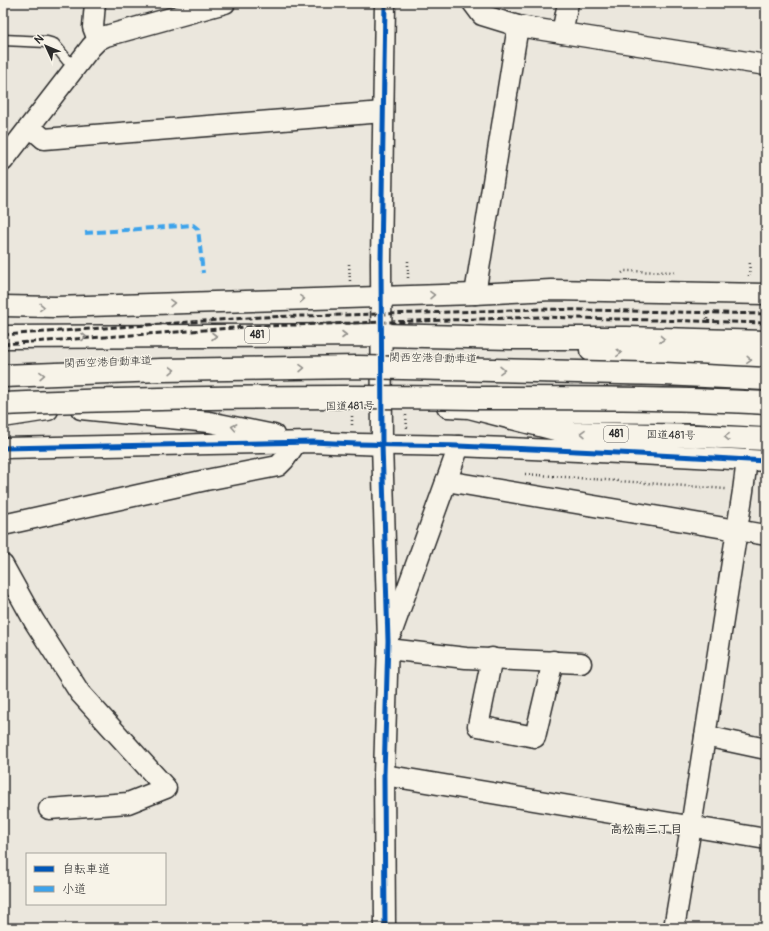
<svg xmlns="http://www.w3.org/2000/svg" width="769" height="931" font-family="Pangolin,'Klee One',sans-serif">
	<style>
		.lines { fill: none; stroke-linecap: round; stroke-linejoin: round }
		.service-casing { stroke: #2b2b2b; stroke-width: 13 }
		.minor-casing { stroke: #2b2b2b; stroke-width: 23 }
		.trunk-casing { stroke: #2b2b2b; stroke-width: 25 }
		.path { stroke: #2b2b2b; stroke-width: 2.5; stroke-dasharray: 1 3; stroke-linecap: butt }
		.service { stroke: #f7f3e8; stroke-width: 10 }
		.minor { stroke: #f7f3e8; stroke-width: 20 }
		.trunk { stroke: #f7f3e8; stroke-width: 22 }
		.rail { stroke: #2b2b2b; stroke-width: 3; stroke-dasharray: 6 3; stroke-linecap: butt }
		.motorway-bridge-casing { stroke: #2b2b2b; stroke-width: 25; stroke-linecap: butt }
		.motorway-bridge { stroke: #f7f3e8; stroke-width: 22 }
		.quiet { stroke: #3ea3eb; stroke-width: 4; stroke-dasharray: 8 4; stroke-linecap: butt }
		.cycleway-casing { stroke: #f7f3e8; stroke-width: 8 }
		.cycleway { stroke: #0057b8; stroke-width: 5 }
		.oneway { stroke: #918f8a }
		.labels { text-anchor: middle; dominant-baseline: central; stroke-width: 3; stroke-linejoin: round; paint-order: stroke }
		.shield { fill: #f7f3e8; stroke: #686764; stroke-width: 1 }
		.shield-label { font-size: 10px; font-weight: bold; fill: #2b2b2b }
		.street-label { font-size: 11px; fill: #2b2b2b; stroke: #f7f3e8 }
		.neighbourhood-label { font-size: 12px; font-weight: bold; fill: #2b2b2b; stroke: #f7f3e8 }
	</style>
	<rect width="100%" height="100%" fill="#ebe7dd"/>
	<filter id="ink" filterUnits="userSpaceOnUse"><feTurbulence type="fractalNoise" baseFrequency=".025" numOctaves="2"/><feDisplacementMap in="SourceGraphic" scale="8" xChannelSelector="R" yChannelSelector="G"/><feConvolveMatrix kernelMatrix="1 2 1 2 8 2 1 2 1" color-interpolation-filters="sRGB"/></filter>
	<g filter="url(#ink)">
		<g class="lines">
			<defs>
				<polyline id="service" points="3,40 47,42 54,44 67,60 76,67"/>
				<g id="minor">
					<polyline points="95,3 93,27 98,40"/>
					<polyline points="473,3 482,15 518,26"/>
					<polyline points="562,33 568,3"/>
					<polyline points="30,127 44,139 383,112"/>
					<polyline points="3,161 91,47 98,40 106,36 225,3"/>
					<polyline points="475,294 518,26 766,65"/>
					<polyline points="3,306 55,307 475,294 551,290 766,294"/>
					<polyline points="81,409 209,422 274,435"/>
					<polyline points="3,417 48,410"/>
					<path d="M3,448L313,442C361,445 410,445 458,446C561,450 663,455 766,461"/>
					<polyline points="446,481 766,535"/>
					<polyline points="3,525 206,480 278,466 284,460 296,443"/>
					<polyline points="3,565 34,621 80,693 166,788 128,803 49,809"/>
					<polyline points="392,631 459,446"/>
					<polyline points="388,649 466,658 581,663"/>
					<polyline points="492,658 478,726 535,737 553,661"/>
					<polyline points="705,736 766,749"/>
					<polyline points="384,775 766,839"/>
					<polyline points="385,928 384,775 388,641 382,444 381,262 385,3"/>
					<polyline points="674,928 691,827 743,491 747,460"/>
				</g>
				<g id="trunk">
					<polyline points="3,337 382,335 511,338 627,338 766,342"/>
					<polyline points="591,350 614,353 766,361"/>
					<polyline points="448,406 469,407 571,433 697,436 766,439"/>
					<polyline points="517,409 553,411 694,412 766,416"/>
				</g>
			</defs>
			<use href="#service" class="service-casing"/>
			<use href="#minor" class="minor-casing"/>
			<use href="#trunk" class="trunk-casing"/>
			<g class="path">
				<polyline points="408,261 408,279"/>
				<polyline points="349,264 350,281"/>
				<polyline points="622,273 625,271 676,272"/>
				<polyline points="749,276 750,261"/>
				<polyline points="707,323 707,312"/>
				<polyline points="406,415 407,428"/>
				<polyline points="352,416 352,427"/>
				<polyline points="525,474 726,489"/>
			</g>
			<use href="#service" class="service"/>
			<use href="#minor" class="minor"/>
			<use href="#trunk" class="trunk"/>
			<g class="rail">
				<polyline points="3,335 262,317 422,313 541,309 766,314"/>
				<polyline points="3,344 262,326 541,317 766,323"/>
			</g>
			<defs>
				<g id="motorway-bridge">
					<polyline points="3,376 161,370 358,367 664,374 766,379"/>
					<path d="M3,404C161,397 320,396 478,398C574,398 670,398 766,403"/>
				</g>
			</defs>
			<use href="#motorway-bridge" class="motorway-bridge-casing"/>
			<use href="#motorway-bridge" class="motorway-bridge"/>
			<polyline class="quiet" points="85,233 193,225 198,229 203,273"/>
			<defs>
				<g id="cycleway">
					<path d="M3,448L313,442C361,445 410,445 458,446C561,450 663,455 766,461"/>
					<polyline points="385,928 384,775 388,641 382,444 381,262 385,3"/>
				</g>
			</defs>
			<use href="#cycleway" class="cycleway-casing"/>
			<use href="#cycleway" class="cycleway"/>
		</g>
		<defs><path id="oneway-chevron" d="M-2-3.5L2.5 0L-2 3.5" fill="none" stroke-width="1.6" stroke-linecap="round" stroke-linejoin="round"/></defs>
		<g class="oneway">
			<use href="#oneway-chevron" transform="translate(432 295) rotate(-1)"/>
			<use href="#oneway-chevron" transform="translate(302 299) rotate(-2)"/>
			<use href="#oneway-chevron" transform="translate(172 303) rotate(-2)"/>
			<use href="#oneway-chevron" transform="translate(42 307) rotate(1)"/>
			<use href="#oneway-chevron" transform="translate(344 335)"/>
			<use href="#oneway-chevron" transform="translate(214 336)"/>
			<use href="#oneway-chevron" transform="translate(84 337)"/>
			<use href="#oneway-chevron" transform="translate(662 339) rotate(2)"/>
			<use href="#oneway-chevron" transform="translate(619 353) rotate(4)"/>
			<use href="#oneway-chevron" transform="translate(749 360) rotate(3)"/>
			<use href="#oneway-chevron" transform="translate(302 368) rotate(-1)"/>
			<use href="#oneway-chevron" transform="translate(172 370) rotate(-1)"/>
			<use href="#oneway-chevron" transform="translate(502 370) rotate(1)"/>
			<use href="#oneway-chevron" transform="translate(42 375) rotate(-2)"/>
			<use href="#oneway-chevron" transform="translate(234 427) rotate(-169)"/>
			<use href="#oneway-chevron" transform="translate(583 433) rotate(-179)"/>
			<use href="#oneway-chevron" transform="translate(727 437) rotate(-177)"/>
		</g>
	</g>
	<g class="labels">
		<g class="shield">
			<rect x="245" y="327" width="24" height="16" rx="3"/>
			<rect x="604" y="426" width="24" height="16" rx="3"/>
		</g>
		<g class="shield-label">
			<text x="257" y="335">481</text>
			<text x="616" y="434">481</text>
		</g>
		<g class="street-label">
			<text transform="translate(433 358) rotate(1)">関西空港自動車道</text>
			<text transform="translate(108 362) rotate(-2)">関西空港自動車道</text>
			<text transform="translate(350 406) rotate(-1)">国道481号</text>
			<text transform="translate(671 435) rotate(1)">国道481号</text>
		</g>
		<g class="neighbourhood-label">
			<text x="646" y="829">高松南三丁目</text>
		</g>
	</g>
	<rect width="769" height="931" fill="none" stroke="#f7f3e8" stroke-width="16"/>
	<rect x="8" y="8" width="753" height="915" fill="none" stroke="#2b2b2b" stroke-width="1.5" filter="url(#ink)"/>
	<rect x="26" y="853" width="140" height="52" fill="#f7f3e8" stroke="#a5a39c"/>
	<rect x="34" y="866" width="20" height="6" fill="#0057b8" stroke="#a5a39c"/>
	<text x="62" y="873" font-size="12" fill="#2b2b2b">自転車道</text>
	<rect x="34" y="886" width="20" height="6" fill="#3ea3eb" stroke="#a5a39c"/>
	<text x="62" y="893" font-size="12" fill="#2b2b2b">小道</text>
	<g transform="translate(46 46) rotate(314)" stroke="#f7f3e8" stroke-width="3" paint-order="stroke">
	<path d="M0-3L7 15L0 10L-7 15Z" fill="#2b2b2b"/>
	<text y="-6" font-size="11" font-weight="bold" text-anchor="middle" fill="#2b2b2b">N</text>
	</g>
</svg>
